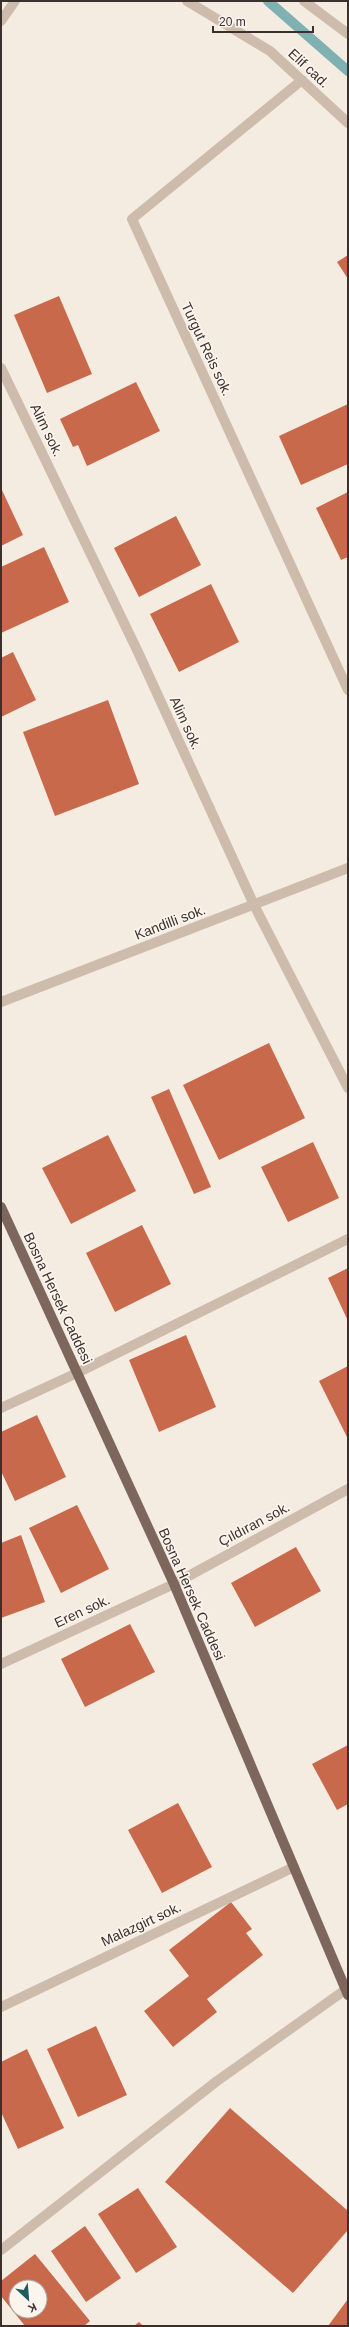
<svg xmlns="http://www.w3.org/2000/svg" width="349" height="2327" font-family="Arial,sans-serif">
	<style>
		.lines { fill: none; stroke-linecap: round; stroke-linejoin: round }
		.stream { stroke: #7fb0b2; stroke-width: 10 }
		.building { fill: #c8694b; fill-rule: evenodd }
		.minor { stroke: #cdbbac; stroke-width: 10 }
		.major { stroke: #7d675c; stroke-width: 10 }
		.labels { text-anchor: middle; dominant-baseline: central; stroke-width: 3.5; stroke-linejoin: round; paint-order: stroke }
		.street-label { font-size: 14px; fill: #3b302b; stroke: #fbf5ee }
	</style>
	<rect width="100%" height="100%" fill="#f4ebe1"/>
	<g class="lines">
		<polyline class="stream" points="268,1 348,71"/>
	</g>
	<g class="building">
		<polygon points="348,255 348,279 337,262"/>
		<polygon points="59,296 92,374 47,393 14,315"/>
		<polygon points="136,382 160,431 87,466 78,445 73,447 60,419"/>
		<polygon points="348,404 348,464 301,485 279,436"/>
		<polygon points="1,488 23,535 1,546"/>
		<polygon points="348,492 348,557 341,560 316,508"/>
		<polygon points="176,516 201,565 139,597 114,548"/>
		<polygon points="44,547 69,602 1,633 1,567"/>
		<polygon points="211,584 239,642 179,672 150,614"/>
		<polygon points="13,652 36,700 1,717 1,658"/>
		<polygon points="108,700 139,784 55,816 23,732"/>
		<polygon points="269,1043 305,1118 219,1160 183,1085"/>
		<polygon points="169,1089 211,1187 194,1194 151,1097"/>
		<polygon points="108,1135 136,1191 71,1224 42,1168"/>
		<polygon points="313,1142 339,1198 288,1222 261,1167"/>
		<polygon points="142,1225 171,1284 115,1312 86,1253"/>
		<polygon points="348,1268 348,1321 328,1278"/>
		<polygon points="186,1335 216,1407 159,1432 129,1360"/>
		<polygon points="348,1366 348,1439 319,1381"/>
		<polygon points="37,1415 66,1477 15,1501 1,1471 1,1432"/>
		<polygon points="77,1505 109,1569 61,1593 29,1528"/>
		<polygon points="21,1535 45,1602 1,1618 1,1543"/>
		<polygon points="296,1547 321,1591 255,1627 231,1583"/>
		<polygon points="130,1624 155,1672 85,1707 61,1659"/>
		<polygon points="348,1745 348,1804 337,1810 312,1764"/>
		<polygon points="178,1803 212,1867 162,1893 128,1830"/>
		<polygon points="231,1902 252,1929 246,1933 263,1955 207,1999 217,2012 173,2047 144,2011 189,1976 169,1950"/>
		<polygon points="96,2026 127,2095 78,2117 47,2049"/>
		<polygon points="27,2049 64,2128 18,2149 1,2112 1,2062"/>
		<polygon points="230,2108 348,2211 348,2230 293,2293 165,2182"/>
		<polygon points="138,2188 177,2247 136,2273 98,2214"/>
		<polygon points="85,2226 121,2278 86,2302 51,2251"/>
		<path d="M35,2254L90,2321L84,2326H25L1,2296V2281ZM16,2287H40V2311H16Z"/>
		<polygon points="348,2299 348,2326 328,2326"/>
		<polygon points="139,2322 143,2326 134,2326"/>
	</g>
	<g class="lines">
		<g class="minor">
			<polyline points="187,1 270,51 348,123"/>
			<polyline points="304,1 348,34"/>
			<polyline points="1,21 15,1"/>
			<polyline points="302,80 132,219 348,690"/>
			<polyline points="1,368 138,652 254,905 348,1088"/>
			<polyline points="1,1002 348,868"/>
			<polyline points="1,1408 77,1373 348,1239"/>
			<polyline points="1,1664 174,1584 348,1489"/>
			<polyline points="1,2007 294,1867"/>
			<polyline points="1,2250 217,2081 345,1990"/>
		</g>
		<polyline class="major" points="1,1207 174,1584 348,1995"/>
	</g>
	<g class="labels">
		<g class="street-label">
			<text transform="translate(309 68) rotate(43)">Elif cad.</text>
			<text transform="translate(207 349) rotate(65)">Turgut Reis sok.</text>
			<text transform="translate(47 430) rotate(64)">Alim sok.</text>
			<text transform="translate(186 723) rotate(65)">Alim sok.</text>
			<text transform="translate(170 922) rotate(-21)">Kandilli sok.</text>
			<text transform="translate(58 1298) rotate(65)">Bosna Hersek Caddesi</text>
			<text transform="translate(254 1524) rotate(-28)">Çıldıran sok.</text>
			<text transform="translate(192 1594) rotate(66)">Bosna Hersek Caddesi</text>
			<text transform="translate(82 1611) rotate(-25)">Eren sok.</text>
			<text transform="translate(141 1924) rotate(-25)">Malazgirt sok.</text>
		</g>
	</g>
	<rect width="349" height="2327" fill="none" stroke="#3b302b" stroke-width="4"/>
	<g transform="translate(28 2299) rotate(154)"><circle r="19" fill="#fbf5ee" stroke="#aea6a0"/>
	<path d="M0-3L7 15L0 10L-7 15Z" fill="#1f5a5e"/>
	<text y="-6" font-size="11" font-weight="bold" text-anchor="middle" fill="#3b302b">K</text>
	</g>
	<path d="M213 26v6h100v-6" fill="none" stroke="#3b302b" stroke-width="2"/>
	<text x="219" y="26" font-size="12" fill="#3b302b" stroke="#fbf5ee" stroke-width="3" paint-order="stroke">20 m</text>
</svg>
